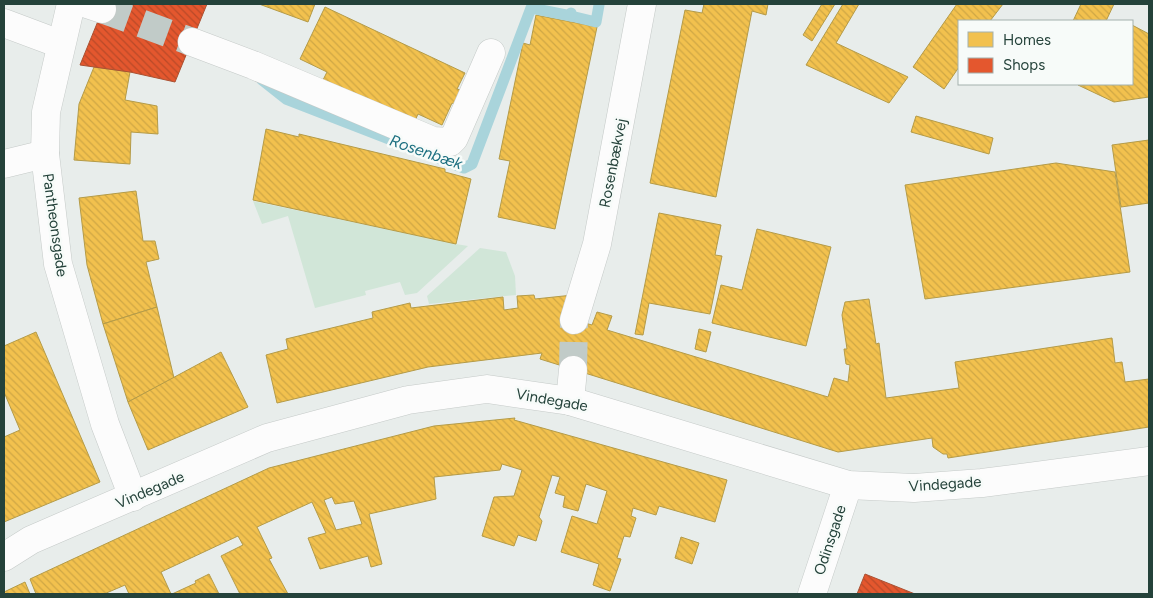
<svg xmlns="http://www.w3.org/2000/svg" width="1153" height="598" font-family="Figtree,sans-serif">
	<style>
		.grass { fill: #d1e6d8 }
		.homes { fill: url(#homes-back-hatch); stroke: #b49b48; fill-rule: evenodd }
		.shops { fill: url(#shops-back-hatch); stroke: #aa5132 }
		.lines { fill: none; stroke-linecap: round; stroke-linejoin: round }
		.stream { stroke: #a9d4db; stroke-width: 11 }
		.pedestrian-tunnel { stroke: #c1cbc8; stroke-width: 28; stroke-dasharray: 28 14; stroke-linecap: butt }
		.minor-tunnel { stroke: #c1cbc8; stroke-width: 28; stroke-dasharray: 28 14; stroke-linecap: butt }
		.pedestrian-casing { stroke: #c5cac8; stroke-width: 29 }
		.minor-casing { stroke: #c5cac8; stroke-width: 29 }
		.pedestrian { stroke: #fcfcfc; stroke-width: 28 }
		.minor { stroke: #fcfcfc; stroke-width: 28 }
		.labels { text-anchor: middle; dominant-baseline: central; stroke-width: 5; stroke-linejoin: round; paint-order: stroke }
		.street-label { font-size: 15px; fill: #24423a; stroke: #f7fbf9 }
		.water-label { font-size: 16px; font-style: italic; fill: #1c6f80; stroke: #f7fbf9 }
	</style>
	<defs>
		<pattern id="homes-back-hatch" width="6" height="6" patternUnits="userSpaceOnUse" patternTransform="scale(1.25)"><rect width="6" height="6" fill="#f2c14e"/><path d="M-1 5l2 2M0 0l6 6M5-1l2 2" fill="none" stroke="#cfa745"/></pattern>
		<pattern id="shops-back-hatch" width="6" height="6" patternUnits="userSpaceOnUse" patternTransform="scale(1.25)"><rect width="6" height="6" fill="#e4572e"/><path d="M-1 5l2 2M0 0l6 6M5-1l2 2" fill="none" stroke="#b94a28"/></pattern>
	</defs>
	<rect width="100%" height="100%" fill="#e8edeb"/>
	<g class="grass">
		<polygon points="253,201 456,244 468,246 417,293 405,295 400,282 365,291 366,295 315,308 288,216 262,224"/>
		<polygon points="480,248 506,252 515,276 516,295 429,304 427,296"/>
	</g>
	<g class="homes">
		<polygon points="259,4 315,4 308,22"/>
		<polygon points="704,4 768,4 766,15 752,11 716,197 650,183 685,10 702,13"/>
		<polygon points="822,4 835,4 812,41 803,35"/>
		<polygon points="843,4 859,4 836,43 908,77 889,103 806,65"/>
		<polygon points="957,4 1003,4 990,21 959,21 959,67 944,89 913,67"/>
		<polygon points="1081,4 1114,4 1106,21 1073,21"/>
		<polygon points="325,7 465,73 457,89 464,91 457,105 452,103 442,125 418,114 414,123 323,80 327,72 300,59"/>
		<polygon points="536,15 597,27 555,229 498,217 510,161 499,159 523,43 530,45"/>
		<polygon points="1132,25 1149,34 1149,97 1114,102 1078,85 1132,84"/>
		<polygon points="94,67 130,72 125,100 157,106 158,134 131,132 130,164 74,160 79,104"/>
		<polygon points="916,116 993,138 989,154 911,132"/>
		<polygon points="266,129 299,137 299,134 445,169 445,172 471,179 456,244 253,200"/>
		<polygon points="1149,140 1149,203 1121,207 1112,145"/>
		<polygon points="1056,163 1115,172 1130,272 925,299 905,185"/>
		<polygon points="136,191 143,241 155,241 159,259 146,262 157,307 103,324 87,265 79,198"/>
		<polygon points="659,213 721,225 715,255 722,256 710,314 649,303 643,335 635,334"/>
		<polygon points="757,229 831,247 806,346 712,323 721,285 742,290"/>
		<polygon points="534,295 535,299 573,295 567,318 592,325 597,312 612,316 607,330 828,397 834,378 848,382 850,365 846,364 844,349 847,349 842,315 845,302 869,299 876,344 879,343 886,398 959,388 955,362 1112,338 1115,363 1122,362 1125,382 1149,379 1149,427 948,458 947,454 943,454 933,447 932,438 838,452 540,359 542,353 428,367 277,403 266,355 288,349 286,339 373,318 372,312 410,303 411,308 503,297 504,310 518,308 517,296"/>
		<polygon points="157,307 174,378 128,402 103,324"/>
		<polygon points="699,329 711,332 706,352 695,349"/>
		<polygon points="36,332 100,482 4,522 4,437 20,430 4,392 4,346"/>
		<polygon points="221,352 248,407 148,450 128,402"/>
		<path d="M515,418L514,420L727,480L715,522L659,506L656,515L633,508L631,516L636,518L630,537L624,536L617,558L621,559L610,591L593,585L599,564L561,552L572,516L597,524L607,491L586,484L578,511L563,507L565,496L555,493L560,477L552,475L539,517L542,521L536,541L518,535L514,546L482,536L494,497L514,496L522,470L502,464L500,470L434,477L436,499L369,514L382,564L371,567L368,556L320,569L308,538L326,533L312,502L257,527L272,558L269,559L288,594H240L221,556L243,545L238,536L161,572L171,594H129L125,585L104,594H36L30,579L269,468L434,426ZM332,497L335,504L354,501L362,524L336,530L324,500Z"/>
		<polygon points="681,537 699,543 692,564 675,558"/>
		<polygon points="209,574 219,594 172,594 196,583 195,581"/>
		<polygon points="25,582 30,594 4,594 4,592"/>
	</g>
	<g class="shops">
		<polygon points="105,4 207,4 175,82 130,72 80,65"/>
		<polygon points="865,574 915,594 857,594"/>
	</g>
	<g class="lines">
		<g class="stream">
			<polyline points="571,16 596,22 599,5"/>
			<polyline points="262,80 286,99 464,168 472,164 531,8 571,16 571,13"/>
		</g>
		<polyline class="pedestrian-tunnel" points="102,9 192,42"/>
		<polyline class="minor-tunnel" points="573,370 574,320"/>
		<defs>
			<g id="pedestrian">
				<polyline points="87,4 102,9"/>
				<polyline points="4,23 60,44"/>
				<polyline points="192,42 253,65 433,141 450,142 454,138 491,53"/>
				<polyline points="4,164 45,154"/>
			</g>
			<g id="minor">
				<polyline points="71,4 46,112 45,154 58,264 105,424 133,497"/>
				<polyline points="574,320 597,244 642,4"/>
				<polyline points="570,401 573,370"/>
				<polyline points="4,557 31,540 267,438 408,400 487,389 570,401 848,485 914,488 982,483 1149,461"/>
				<polyline points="812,594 848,485"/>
			</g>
		</defs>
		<use href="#pedestrian" class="pedestrian-casing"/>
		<use href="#minor" class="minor-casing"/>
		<use href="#pedestrian" class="pedestrian"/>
		<use href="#minor" class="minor"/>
	</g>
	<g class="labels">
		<g class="street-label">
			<text transform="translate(613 163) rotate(-79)">Rosenbækvej</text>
			<text transform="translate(55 225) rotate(82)">Pantheonsgade</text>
			<text transform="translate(552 400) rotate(10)">Vindegade</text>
			<text transform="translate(945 484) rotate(-4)">Vindegade</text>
			<text transform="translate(150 490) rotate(-23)">Vindegade</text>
			<text transform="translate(830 540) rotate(-72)">Odinsgade</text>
		</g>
		<g class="water-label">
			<text transform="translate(426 152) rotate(19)">Rosenbæk</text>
		</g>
	</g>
	<rect width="1153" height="598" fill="none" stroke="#24423a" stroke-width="10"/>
	<rect x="958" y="20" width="175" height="65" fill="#f7fbf9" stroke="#a3b1ad"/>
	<rect x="968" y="32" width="25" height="15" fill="#f2c14e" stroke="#a3b1ad"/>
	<text x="1003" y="45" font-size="15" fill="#24423a">Homes</text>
	<rect x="968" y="58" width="25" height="15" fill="#e4572e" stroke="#a3b1ad"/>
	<text x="1003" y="70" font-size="15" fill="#24423a">Shops</text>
</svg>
